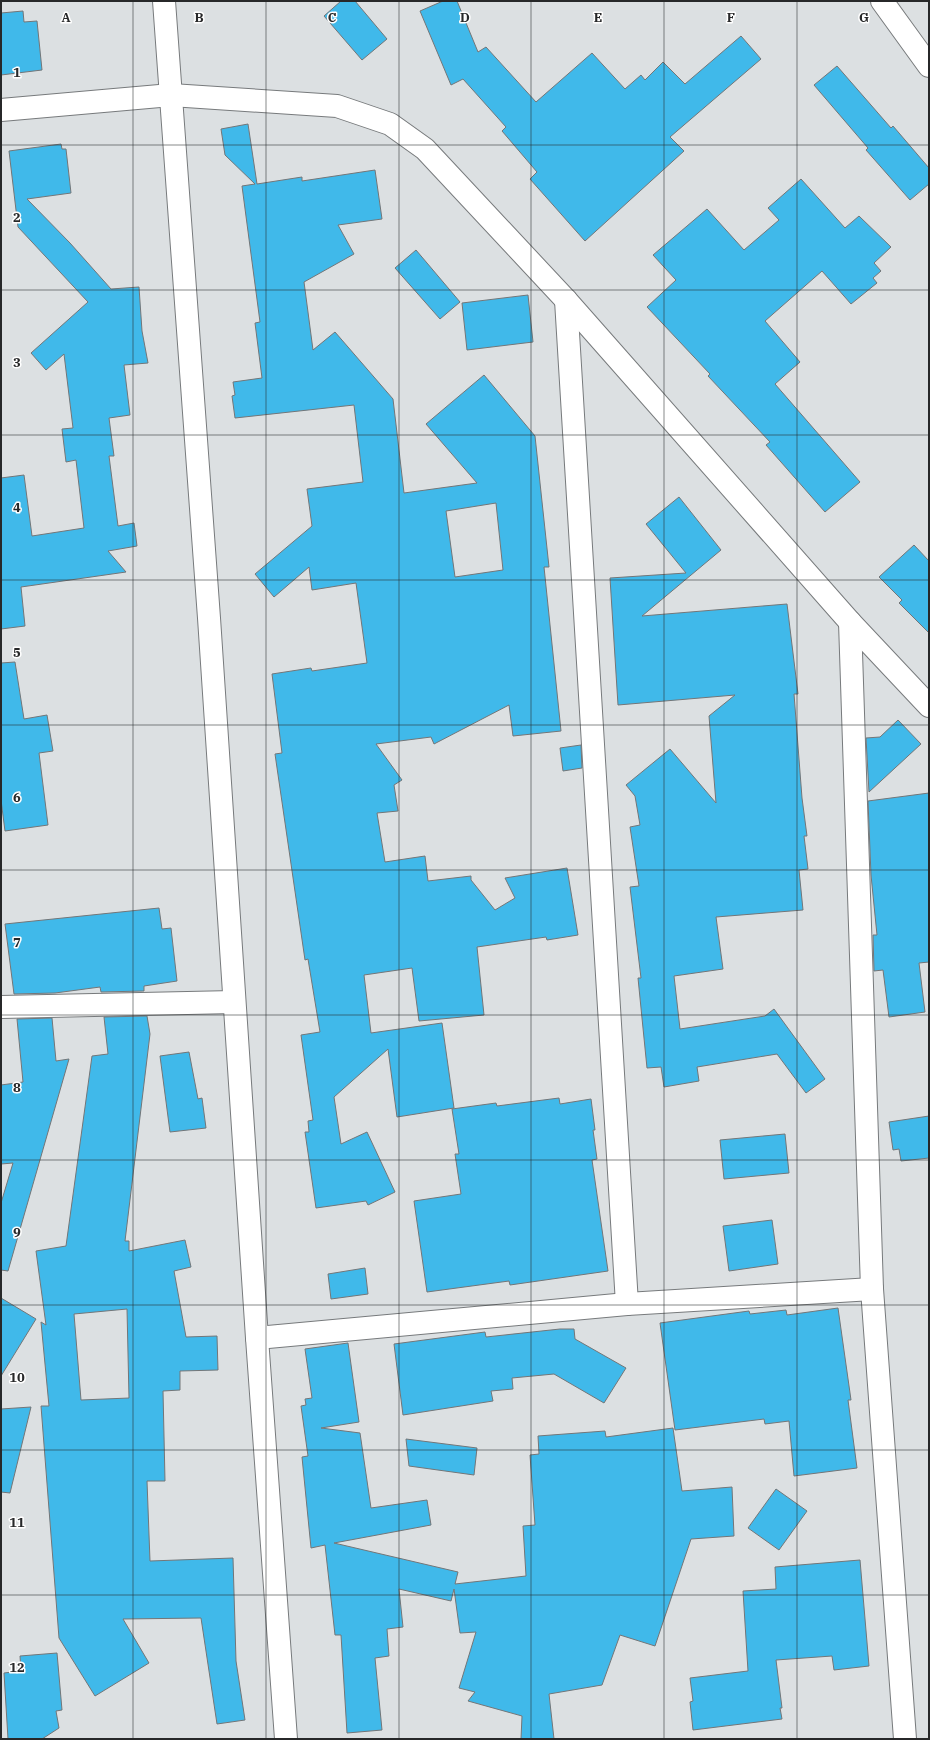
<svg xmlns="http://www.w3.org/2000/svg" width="930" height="1740" font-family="'IBM Plex Serif',serif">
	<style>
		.building { fill: #40b9ea; stroke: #737678; fill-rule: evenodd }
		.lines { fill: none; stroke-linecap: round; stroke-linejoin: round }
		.minor-casing { stroke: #777a7c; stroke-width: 24 }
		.minor { stroke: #fff; stroke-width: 22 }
		.grid { fill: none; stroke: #272829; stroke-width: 1; stroke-opacity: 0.55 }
		.grid-label { font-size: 13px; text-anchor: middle; font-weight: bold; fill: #272829; stroke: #fff; stroke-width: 3; stroke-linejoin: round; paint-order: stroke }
	</style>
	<rect width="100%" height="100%" fill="#dce0e2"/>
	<g class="building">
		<polygon points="341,1 355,1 387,39 362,60 324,16"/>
		<polygon points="443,1 457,1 478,52 486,47 536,102 592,53 625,89 641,75 645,80 663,62 685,84 741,36 761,59 670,137 684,151 585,241 530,179 537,172 502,131 506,127 463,79 451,85 420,11"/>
		<polygon points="23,11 24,22 37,21 42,70 1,75 1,13"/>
		<polygon points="837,66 891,128 893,126 929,168 929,184 910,200 866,150 868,148 814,85"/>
		<path d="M248,124L257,184L302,177V181L375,170L382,219L338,225L354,254L304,282L313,350L335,332L393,399L404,493L477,483L426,424L484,375L535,436L549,567H544L561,731L513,736L509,705L434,744L431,737L376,744L402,780L394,785L398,811L377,813L385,862L425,856L428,881L471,876V880L495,910L515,898L505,878L567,868L578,935L547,940L546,937L477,947L484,1015L419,1021L412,968L364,975L371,1033L442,1023L454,1108L397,1117L388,1049L334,1097L341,1144L367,1132L395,1192L368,1205L366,1201L316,1208L305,1132H309L308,1121L313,1120L301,1035L320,1032L308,959L305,960L275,754L282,753L272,674L311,668L312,671L367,663L356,583L312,590L309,567L274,597L255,574L312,526L307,489L363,482L354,405L235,418L232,396L235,395L233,382L262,378L255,323L260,322L242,186L255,184L225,155L221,129ZM496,503L503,570L455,577L446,511Z"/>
		<polygon points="61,144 62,149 66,149 71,193 27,199 70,243 111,289 139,287 142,331 148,363 124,365 130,415 109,418 114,456 109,456 118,526 134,523 137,546 108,551 126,572 21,587 25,626 1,629 1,478 24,475 32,536 84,528 76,460 66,462 62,429 73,428 64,354 46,370 31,353 88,302 18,227 9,151"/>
		<polygon points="801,179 845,228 859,216 891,247 874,263 881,271 873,278 877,283 851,304 822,271 765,321 800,362 775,384 860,482 825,512 766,445 770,442 708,376 710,374 647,307 676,280 653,255 707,209 744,250 779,220 768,208"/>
		<polygon points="416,250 460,302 440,319 395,268"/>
		<polygon points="528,295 533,342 467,350 462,303"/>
		<polygon points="679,497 721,550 642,616 787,604 798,694 794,694 802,798 807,836 804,836 808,869 799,870 803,910 716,917 723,969 674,976 680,1029 765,1016 774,1009 825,1079 806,1093 777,1054 697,1067 699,1081 664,1087 661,1067 647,1068 638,978 641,978 630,887 639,886 630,827 640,825 635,796 626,785 670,749 716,803 709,716 735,695 618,705 610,578 686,573 646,524"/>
		<polygon points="914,545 929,561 929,633 899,603 902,600 879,577"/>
		<polygon points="15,662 24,719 47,715 53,751 39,753 48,825 5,831 1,800 1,663"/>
		<polygon points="898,720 921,744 869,792 866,738 880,737"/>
		<polygon points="581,745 582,768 563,771 560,748"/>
		<polygon points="929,793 929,962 919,963 925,1012 889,1017 883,970 874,971 873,935 877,935 871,875 868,801"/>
		<polygon points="159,908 162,929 171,928 177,981 144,986 144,991 101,992 100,987 55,993 14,994 5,924"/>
		<path d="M147,1016L150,1034L125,1241H129V1251L185,1240L191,1267L174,1271L186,1337L217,1336L218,1370L180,1371V1390L163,1391L165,1481H147L150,1561L233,1558L236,1661L245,1720L217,1724L201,1618L123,1619L149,1663L95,1696L59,1638L41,1406H49L41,1322L46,1325L36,1251L66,1246L92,1056L108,1054L104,1017ZM127,1309L129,1398L81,1400L74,1314Z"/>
		<polygon points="52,1018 56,1061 69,1059 8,1271 1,1270 1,1203 13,1163 1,1164 1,1085 23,1082 17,1019"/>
		<polygon points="189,1052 198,1099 202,1098 206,1128 170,1132 160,1056"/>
		<polygon points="559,1098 560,1104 591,1099 595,1130 593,1130 597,1159 592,1160 608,1271 510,1285 509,1281 427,1292 414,1201 461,1194 455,1154 459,1154 452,1109 496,1103 497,1106"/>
		<polygon points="929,1116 929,1158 901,1161 899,1149 893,1150 889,1122"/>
		<polygon points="785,1134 789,1173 724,1179 720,1140"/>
		<polygon points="772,1220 778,1264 729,1271 723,1226"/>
		<polygon points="365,1268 368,1294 331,1299 328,1274"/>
		<polygon points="1,1298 36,1319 1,1376"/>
		<polygon points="838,1308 851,1400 848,1400 857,1468 794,1476 789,1421 765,1424 764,1419 675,1430 660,1323 749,1311 750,1314 786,1310 787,1315"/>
		<polygon points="560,1329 574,1329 575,1339 626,1368 604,1403 554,1374 512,1378 513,1389 491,1391 493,1401 403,1415 394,1344 485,1332 486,1337"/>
		<polygon points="348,1343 359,1422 321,1428 360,1433 371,1508 427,1500 431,1525 334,1543 458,1572 455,1584 526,1576 523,1526 535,1525 530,1455 539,1454 538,1436 605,1431 606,1437 673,1428 682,1491 732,1487 734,1536 691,1539 655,1646 620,1635 602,1685 549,1694 554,1739 521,1739 522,1716 468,1701 475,1692 459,1688 476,1632 460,1633 454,1589 451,1601 399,1589 403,1627 387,1629 389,1656 375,1658 382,1730 347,1733 341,1635 335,1635 325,1545 311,1548 302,1457 308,1456 301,1406 306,1405 305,1399 312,1398 305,1349"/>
		<polygon points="31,1407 10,1493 1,1492 1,1409"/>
		<polygon points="406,1439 477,1448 474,1475 409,1466"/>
		<polygon points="776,1489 807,1511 779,1550 748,1528"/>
		<polygon points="860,1560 869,1666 834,1670 832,1656 776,1660 782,1708 780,1708 782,1719 693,1730 690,1702 693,1701 690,1678 748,1671 743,1591 776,1589 775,1567"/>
		<polygon points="57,1653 62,1710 56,1711 59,1728 42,1739 8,1739 4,1673 21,1671 20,1656"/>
	</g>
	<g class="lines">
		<defs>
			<g id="minor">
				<polyline points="164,1 209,618 257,1338 286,1739"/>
				<polyline points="882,1 929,66"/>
				<polyline points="1,110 171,95 337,106 390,124 425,149 566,300 850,622 929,706"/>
				<polyline points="566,300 627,1304"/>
				<polyline points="850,622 872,1289 905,1739"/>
				<polyline points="1,1007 234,1002"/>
				<polyline points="257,1338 627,1304 872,1289"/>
			</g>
		</defs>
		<use href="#minor" class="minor-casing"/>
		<use href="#minor" class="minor"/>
	</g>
	<path class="grid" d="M133,1V1739M266,1V1739M399,1V1739M531,1V1739M664,1V1739M797,1V1739M1,145H929M1,290H929M1,435H929M1,580H929M1,725H929M1,870H929M1,1015H929M1,1160H929M1,1305H929M1,1450H929M1,1595H929"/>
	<g class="grid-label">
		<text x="66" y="22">A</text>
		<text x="199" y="22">B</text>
		<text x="332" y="22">C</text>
		<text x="465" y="22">D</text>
		<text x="598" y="22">E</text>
		<text x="731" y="22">F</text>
		<text x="864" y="22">G</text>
		<text x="17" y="77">1</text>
		<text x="17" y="222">2</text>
		<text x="17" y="367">3</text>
		<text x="17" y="512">4</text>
		<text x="17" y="657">5</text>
		<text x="17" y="802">6</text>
		<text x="17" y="947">7</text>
		<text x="17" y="1092">8</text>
		<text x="17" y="1237">9</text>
		<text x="17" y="1382">10</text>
		<text x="17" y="1527">11</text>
		<text x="17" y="1672">12</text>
	</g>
	<rect width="930" height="1740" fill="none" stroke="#272829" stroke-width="4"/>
</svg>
